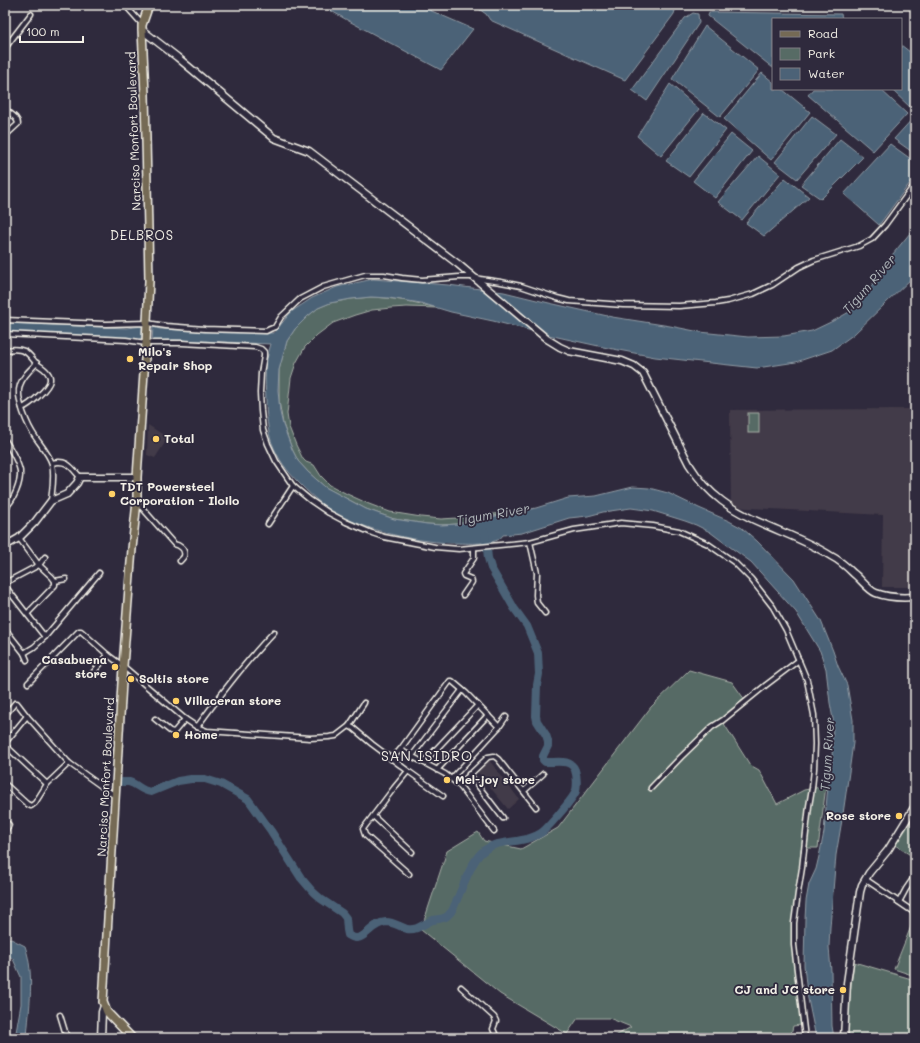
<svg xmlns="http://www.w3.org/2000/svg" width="920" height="1043" viewBox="0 0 920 1043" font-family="Mali,sans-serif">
<rect width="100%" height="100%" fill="#2f2a3d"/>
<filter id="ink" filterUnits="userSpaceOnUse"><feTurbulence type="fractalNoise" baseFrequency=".025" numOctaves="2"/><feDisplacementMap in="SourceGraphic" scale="8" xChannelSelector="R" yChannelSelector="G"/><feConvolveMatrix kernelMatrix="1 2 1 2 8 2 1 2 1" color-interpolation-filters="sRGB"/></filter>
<g filter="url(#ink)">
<!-- built -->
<g fill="#433b48">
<path d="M915,409V587H882L883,515L731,507L730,410Z"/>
<path d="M148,425L168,438L155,458L147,455Z"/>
<path d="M489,760L519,799L508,809L476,770Z"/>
</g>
<!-- green -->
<g fill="#576b65" stroke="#a6aea6">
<path d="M371,297C394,298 415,302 437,308L407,307L391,308L372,310L355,315L333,323L317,335L305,347L296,363L291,378L287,414L289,427L296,445L303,459L306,462L314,465L321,476L330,485L347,494L369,504L390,512L421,517L441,519L457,518L512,512L457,524L442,525L427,524L394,519L366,509L325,487L308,472L298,461L292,449L283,424L279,401V370L287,341L295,329L308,316L318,308L330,303L351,299Z"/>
<rect x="748" y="413" width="11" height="20"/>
<path d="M689,670L732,682L745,700L721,719L750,765L759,770L777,804L804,790L826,786L818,848H801L800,867L796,892L792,922L793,944L801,1025L793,1026L790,1038H612L631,1027L609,1018H578L567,1034L500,994L421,930L447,851L478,832L484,841L521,849L558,828L651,707Z"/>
<path d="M913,819L915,820V858L895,845Z"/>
<path d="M914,919L915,920V976L894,969Z"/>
<path d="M854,962L915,980V1038H863L847,1035L851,984Z"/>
</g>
<!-- water -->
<g fill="#4c6277" stroke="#8f9ba4">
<path d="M321,5H338L348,9L362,5H418L473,29L441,70L347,20Z"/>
<path d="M477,5H672L676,7L674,14L625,80L490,20L486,14L476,7Z"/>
<path d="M709,12L841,14L842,19H773V68L708,16Z"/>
<path d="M693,13L698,14L699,23L647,101L632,90L685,18Z"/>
<path d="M705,26L759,70L720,117L672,79Z"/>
<path d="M901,45L915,56V106L912,109L891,89H901Z"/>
<path d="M762,73L773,82V89H782L810,112L771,160L724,119Z"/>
<path d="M670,84L699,109L661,156L637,136Z"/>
<path d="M813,89H880L907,114L873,151L808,95Z"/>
<path d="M704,113L726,130L689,177L666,161Z"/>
<path d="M812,116L836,134L797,179L775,162Z"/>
<path d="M915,116V154L894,139Z"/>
<path d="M731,134L752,151L715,198L693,181Z"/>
<path d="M840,139L863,157L821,199L801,185Z"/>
<path d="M890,144L915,162V176L879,225L844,194Z"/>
<path d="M758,156L780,174L742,220L718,202Z"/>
<path d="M785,178L809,197L764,236L746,223Z"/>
<path d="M915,227V275L854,334L832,350L796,362L757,368L655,357L603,347L544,334L493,321L451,312L421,303L389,298L371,297L351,299L330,303L318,308L308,316L295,329L287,341L279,370L278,390L280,412L283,425L292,449L298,461L308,472L325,487L366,509L394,519L427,524L442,525L457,524L536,508L568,498L596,496L633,487L649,488L668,493L699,508L729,521L742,528L757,541L794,579L821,621L833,651L838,666L847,685L853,720V743L850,765L843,814L836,855L830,927L829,947L831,971L832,1026L834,1038H816L807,994L804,965L805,919L806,901L809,884L816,869L820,852L824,832L827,796L832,761L833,719L830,703L826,669L820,651L796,612L751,562L726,544L710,532L696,525L685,521L653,511L631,508L603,512L588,516L569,518L522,533L503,535C502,536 501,538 499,539C492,545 461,543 451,543C410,541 361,530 326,507C316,500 308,492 299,483C287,471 278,459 272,443C268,434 266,412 266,401C265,379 264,365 271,344L174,340L152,341L153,327L160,329L181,330L274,333L291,312L312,298L337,287L373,279L448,285L504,292L549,303L612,317L670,326L700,332L748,337L784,336L812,331L835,320L858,307L888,260Z"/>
<path d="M5,323L127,328L142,326L141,341L135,340L129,338L5,332Z"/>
<path d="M5,936L25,946C35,975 29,1008 27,1038H15L21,1004V977L13,959L5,953Z"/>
</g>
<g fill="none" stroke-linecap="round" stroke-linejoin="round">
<!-- river -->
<path stroke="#4c6277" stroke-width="8" d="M123,782C125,782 127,782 129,782C137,784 141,791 151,792L178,781L191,779H205L221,784L248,799L271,831L301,878L313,892L321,899L342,913L346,918L347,930L348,935C364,946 369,923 386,922C394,922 400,927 407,929C418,931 424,923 433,920C437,919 442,919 446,917C448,916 450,913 452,911C459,897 470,863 481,853C496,839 512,844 530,838C533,837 538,835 541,833C547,829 573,799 576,791C577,785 577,776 575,770C570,758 555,763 545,762L543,760V756L548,746V741L546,735L537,721L536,716L537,685L539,674L538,653L527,626L514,608L491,568L488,558L485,532"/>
<!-- street casing -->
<g stroke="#f4f1e8" stroke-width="7">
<g id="street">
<path d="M125,5L142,24"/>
<path d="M5,48L31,14"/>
<path d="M5,109C10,114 18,117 18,124L5,136"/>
<path d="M5,320L106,324L147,323L166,326L205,329L266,331L270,329L275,327L281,317L300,299L323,287L365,275H384L402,278L422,280L459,277H473L480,279L501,282L521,286L557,298L569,301L623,305L679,306L716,303L728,301L753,294L772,285L799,267L814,260L859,246L872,239L885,225L915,184"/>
<path d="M5,334L126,340L146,343H182L255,347L261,349L264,352V356L261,373L260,393L261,411L263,430L268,444L276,461L293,486L310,500L329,513L346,522L372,533L384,537L435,547L459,549L530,542L574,530L621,523L653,526L679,531L708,544L734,562L751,579L773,607L786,630L807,680L814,715L815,744L814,769L812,788L809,806L802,868L798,893L794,923V945L805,1038"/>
<path d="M5,350C11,349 18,348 24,351C30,354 32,359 37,364C42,367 51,373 50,380C49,388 30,405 22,408"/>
<path d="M37,363C30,370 23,376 20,385C15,398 28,427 36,438C41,445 50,456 52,464C55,476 52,490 51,501"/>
<path d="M5,440C10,448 18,461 20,471C21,483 14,500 5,508"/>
<path d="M52,463C67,459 71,467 80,477"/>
<path d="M137,502L174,544C179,545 186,549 184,556C184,557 181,560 180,561"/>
<path d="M268,524L293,486"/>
<path d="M19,538L39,565L52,577L55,581V585L27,614"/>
<path d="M530,542L537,573L536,595L537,603L545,613"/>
<path d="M55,581L66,579"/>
<path d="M5,583L39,565L45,557"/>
<path d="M5,586L45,637"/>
<path d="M463,595L472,582L471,579L464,576L463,574L474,558V548"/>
<path d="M5,629L24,653L27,660"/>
<path d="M24,653L34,647L45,637L99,573"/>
<path d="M91,675L108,655"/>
<path d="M28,683L79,631H81L108,655L123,666L185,719L197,727L207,731L310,738L329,737L336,736L349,726L353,728L372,744L408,771L394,788L363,829L365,835L409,874"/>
<path d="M5,715L15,703H17L27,716L69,763L115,796"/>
<path d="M155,719L170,731L173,732L175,731L185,719"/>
<path d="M349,726L364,703"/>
<path d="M197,727C221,694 246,661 274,632"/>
<path d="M5,743L27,716"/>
<path d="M5,745L47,784"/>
<path d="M400,750L445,774L459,785L494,831"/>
<path d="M412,756L462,690"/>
<path d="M391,759L400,750L450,681H452L466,693L499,727"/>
<path d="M424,762L478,705"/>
<path d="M437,770L488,715"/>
<path d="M408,771L443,796"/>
<path d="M469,774L503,818"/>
<path d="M452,778L499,727L506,717"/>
<path d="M5,784L27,804L31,806L35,803L47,784L69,763"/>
<path d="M459,785L485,760L488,757L494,756L498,759L536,807"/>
<path d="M651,788L681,757L712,727L723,720L766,685L799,660"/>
<path d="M524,791L543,774"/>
<path d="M373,816L412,852"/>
<path d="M5,821L9,825L5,832"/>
<path d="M865,879L915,913"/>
<path d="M899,902L906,889L915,876"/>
<path d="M461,987L494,1017L496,1021L493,1029L497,1038"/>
<path d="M60,1015L67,1038"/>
</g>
</g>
<!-- secondary casing -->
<g stroke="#f4f1e8" stroke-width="9">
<g id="secondary">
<path d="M142,30L177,57L274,138L309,151L458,264L547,339L560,347L569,351L622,361L634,366L643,373L689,464C697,477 710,492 722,501C754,525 797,534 831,556C839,560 847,567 853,573C860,578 868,590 876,593C889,598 901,598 915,597"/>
<path d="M5,546L19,538L35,522L51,501L67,494L77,483L80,477H137"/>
<path d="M101,1038L102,1012L104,1006"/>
<path d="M844,1038L847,983L860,892L862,885L869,873L888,850L915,806"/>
</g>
</g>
<!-- primary casing -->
<g stroke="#f4f1e8" stroke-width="10">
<path id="primary" d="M132,1038L107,1012L103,1002L123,666L132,549L137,501V477L146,343L149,281L148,229L145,94L142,30V25L149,5"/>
</g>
<!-- street -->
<use href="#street" stroke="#2f2a3d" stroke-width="4"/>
<!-- secondary -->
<use href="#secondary" stroke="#2f2a3d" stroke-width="6"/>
<!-- primary -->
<use href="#primary" stroke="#756a55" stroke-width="7"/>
</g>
</g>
<!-- markers -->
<g fill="#ffd166" stroke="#2f2a3d" stroke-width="1.5">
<circle cx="130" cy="359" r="4"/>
<circle cx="156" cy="439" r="4"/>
<circle cx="112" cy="494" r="4"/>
<circle cx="115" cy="667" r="4"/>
<circle cx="131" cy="679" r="4"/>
<circle cx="176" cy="701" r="4"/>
<circle cx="176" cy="735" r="4"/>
<circle cx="447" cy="780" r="4"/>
<circle cx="899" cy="816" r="4"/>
<circle cx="843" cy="990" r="4"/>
</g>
<g text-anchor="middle" stroke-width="3.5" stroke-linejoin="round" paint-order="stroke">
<!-- street labels -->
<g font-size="12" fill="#f4f1e8" stroke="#2f2a3d">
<text transform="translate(134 131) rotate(-92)" y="4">Narciso Monfort Boulevard</text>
<text transform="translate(106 777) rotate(-87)" y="4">Narciso Monfort Boulevard</text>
</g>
<!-- poi labels -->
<g font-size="12" font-weight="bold" fill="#f4f1e8" stroke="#2f2a3d" text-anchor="start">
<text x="138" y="356">Milo's<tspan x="138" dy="14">Repair Shop</tspan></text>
<text x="164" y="443">Total</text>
<text x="120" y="491">TDT Powersteel<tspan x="120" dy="14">Corporation - Iloilo</tspan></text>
<text x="107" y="664" text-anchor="end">Casabuena<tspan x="107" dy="14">store</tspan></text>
<text x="139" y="683">Soltis store</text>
<text x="184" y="705">Villaceran store</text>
<text x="184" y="739">Home</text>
<text x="455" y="784">Mel-joy store</text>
<text x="891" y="820" text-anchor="end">Rose store</text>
<text x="835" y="994" text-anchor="end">CJ and JC store</text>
</g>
<!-- neighbourhood labels -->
<g font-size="13" letter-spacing="1" fill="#f4f1e8" stroke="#2f2a3d">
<text x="142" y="240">DELBROS</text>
</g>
<!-- water labels -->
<g font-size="13" font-style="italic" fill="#b1b8bb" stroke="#2f2a3d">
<text transform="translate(869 284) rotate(-49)" y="5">Tigum River</text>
<text transform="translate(493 514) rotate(-10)" y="5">Tigum River</text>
<text transform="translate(827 754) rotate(-86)" y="5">Tigum River</text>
</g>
<!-- quarter labels -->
<g font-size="14" letter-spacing="1" fill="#f4f1e8" stroke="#2f2a3d">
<text x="427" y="761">SAN ISIDRO</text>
</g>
</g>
<!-- margin -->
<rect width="920" height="1043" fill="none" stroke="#2f2a3d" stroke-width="20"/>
<rect x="10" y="10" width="900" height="1023" fill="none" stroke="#f4f1e8" stroke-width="1.5" filter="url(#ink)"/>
<!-- legend -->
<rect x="772" y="18" width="130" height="72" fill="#2f2a3d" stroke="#7e7a81"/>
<rect x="780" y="31" width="20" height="6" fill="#756a55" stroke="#7e7a81"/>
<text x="808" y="38" font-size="12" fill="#f4f1e8">Road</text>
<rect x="780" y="48" width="20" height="12" fill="#576b65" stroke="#7e7a81"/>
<text x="808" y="58" font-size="12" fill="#f4f1e8">Park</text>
<rect x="780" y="68" width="20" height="12" fill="#4c6277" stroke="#7e7a81"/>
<text x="808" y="78" font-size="12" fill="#f4f1e8">Water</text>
<!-- scale -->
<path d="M20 36v6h63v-6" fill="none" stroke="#f4f1e8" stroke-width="2"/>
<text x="26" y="36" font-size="12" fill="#f4f1e8" stroke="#2f2a3d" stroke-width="3" paint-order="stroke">100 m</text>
</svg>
